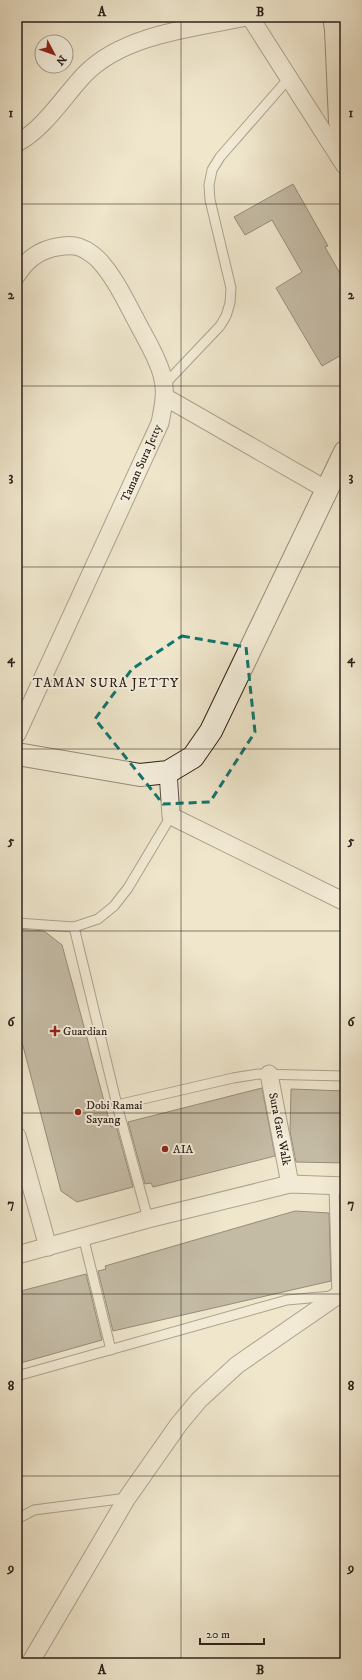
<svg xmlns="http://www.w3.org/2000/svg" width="362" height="1680" viewBox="0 0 362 1680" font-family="'IM FELL DW Pica',serif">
<rect width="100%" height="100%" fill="#efe6cc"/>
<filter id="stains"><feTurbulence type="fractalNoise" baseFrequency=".005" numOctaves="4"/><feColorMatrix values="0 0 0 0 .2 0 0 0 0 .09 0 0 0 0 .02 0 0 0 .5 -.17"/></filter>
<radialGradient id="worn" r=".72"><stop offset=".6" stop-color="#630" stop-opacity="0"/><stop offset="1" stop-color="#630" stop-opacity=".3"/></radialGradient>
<!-- building -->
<g fill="#918776" stroke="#2b2119">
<path d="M293,184L328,246L325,247L345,282V353L322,366L276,288L302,272L272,220L245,235L234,217Z"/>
<path d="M17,929L44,931L62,945L111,1127L116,1125L133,1187L77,1202L61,1191L17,1023Z"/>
<path d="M262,1088L275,1156L153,1187L151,1183L145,1184L128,1122Z"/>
<path d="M291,1089L345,1091V1163L296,1162L290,1131Z"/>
<path d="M295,1211L329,1213L331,1281L113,1331L98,1271L106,1269L105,1266Z"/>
<path d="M341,1214H345V1278H343Z"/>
<path d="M86,1274L102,1340L17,1364V1292Z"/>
</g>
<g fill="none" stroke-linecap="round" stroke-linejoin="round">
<!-- lane casing -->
<g stroke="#5c5246" stroke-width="11">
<g id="lane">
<path d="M164,385L220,326L226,316L230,303L231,288L210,200L209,185L212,170L220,157L289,78"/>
<path d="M17,923L74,927L98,919L114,906L128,888L171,816"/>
<path d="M74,927L117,1105L148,1219"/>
<path d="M117,1105L233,1078L258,1074L345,1076"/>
<path d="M334,1186L337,1296"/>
<path d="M83,1236L111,1350"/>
<path d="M17,1376L287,1300L332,1296"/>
<path d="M17,1519L34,1510L127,1498"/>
</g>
</g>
<!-- street casing -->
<g stroke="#5c5246" stroke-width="19">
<g id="street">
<path d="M250,17L345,166"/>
<path d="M17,143C44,129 64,96 85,74C124,34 194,28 247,17"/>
<path d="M17,275C25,262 37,252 52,248C61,246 70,244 79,247C88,250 98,258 103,265C117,281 126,302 136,320C145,338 157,356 162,375C167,392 163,407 160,423L17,734"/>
<path d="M165,397L327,490"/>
<path d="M168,772L171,816L345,902"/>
<path d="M269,1074L290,1184"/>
<path d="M17,1136L48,1247"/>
<path d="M17,1255L148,1219L290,1184L345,1186"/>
<path d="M30,1663L127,1498L179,1424L199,1400L237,1365L337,1296"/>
</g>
</g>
<!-- secondary casing -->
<g stroke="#2b2119" stroke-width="24">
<path id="secondary" d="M17,754L140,775L168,772L193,757L211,731L345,452"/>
</g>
<!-- primary casing -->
<g stroke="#2b2119" stroke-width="24">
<path id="primary" d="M337,17L336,29L340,122L345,146"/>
</g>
<!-- highway casing -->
<g stroke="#2b2119" stroke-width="24">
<path id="highway" d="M334,17L336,29"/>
</g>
<!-- lane -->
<use href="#lane" stroke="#f5efde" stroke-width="9"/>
<!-- street -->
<use href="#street" stroke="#f5efde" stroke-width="17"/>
<!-- secondary -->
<use href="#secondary" stroke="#f5efde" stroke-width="22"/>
<!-- primary -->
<use href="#primary" stroke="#efe6cc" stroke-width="22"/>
<!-- highway -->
<use href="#highway" stroke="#efe6cc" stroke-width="22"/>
</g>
<!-- marked area -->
<path d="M0 0H362V1680H0ZM182,636L246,647L255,732L210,802L163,804L95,719L132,669Z" fill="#efe6cc" fill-opacity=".55" fill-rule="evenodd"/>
<path fill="none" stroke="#0f766e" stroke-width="3" stroke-dasharray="8 5" stroke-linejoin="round" d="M182,636L246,647L255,732L210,802L163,804L95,719L132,669Z"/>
<!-- grid -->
<path fill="none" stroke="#2b2119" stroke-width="1" stroke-opacity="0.55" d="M181,17V1663M17,204H345M17,386H345M17,567H345M17,749H345M17,931H345M17,1113H345M17,1294H345M17,1476H345"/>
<!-- markers -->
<g fill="#8f2418" stroke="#f5efde" stroke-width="1.5">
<path d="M53 1025h4v4h4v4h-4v4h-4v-4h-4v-4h4z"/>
<circle cx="78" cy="1112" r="4"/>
<circle cx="165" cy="1149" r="4"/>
</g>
<g text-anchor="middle" stroke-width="4" stroke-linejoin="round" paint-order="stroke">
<!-- street labels -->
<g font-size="12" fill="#2b2119" stroke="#f5efde">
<text transform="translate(141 463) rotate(-66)" y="4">Taman Sura Jetty</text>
<text transform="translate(280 1129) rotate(79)" y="4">Sura Gate Walk</text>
</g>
<!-- poi labels -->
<g font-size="12" fill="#2b2119" stroke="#f5efde" text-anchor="start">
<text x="63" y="1035">Guardian</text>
<text x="86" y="1109">Dobi Ramai<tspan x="86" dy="14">Sayang</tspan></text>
<text x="173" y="1153">AIA</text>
</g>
<!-- neighbourhood labels -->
<g font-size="13" letter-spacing="1" fill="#2b2119" stroke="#f5efde">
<text x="106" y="687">TAMAN SURA JETTY</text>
</g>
</g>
<!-- margin -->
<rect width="362" height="1680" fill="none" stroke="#efe6cc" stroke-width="44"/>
<!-- north arrow -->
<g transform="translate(54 54) rotate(131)"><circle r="19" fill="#f5efde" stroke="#a49d8f"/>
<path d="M0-3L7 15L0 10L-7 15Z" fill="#8f2418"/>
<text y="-6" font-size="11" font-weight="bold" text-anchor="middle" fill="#2b2119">N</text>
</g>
<!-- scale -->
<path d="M200 1638v6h64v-6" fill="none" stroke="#2b2119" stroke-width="2"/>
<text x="206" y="1638" font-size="12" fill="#2b2119" stroke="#f5efde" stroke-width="3" paint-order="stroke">20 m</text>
<rect x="22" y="22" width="318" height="1636" fill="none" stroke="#2b2119" stroke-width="1.5"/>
<g font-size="13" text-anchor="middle" font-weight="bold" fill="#2b2119">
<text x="102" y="16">A</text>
<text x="260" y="16">B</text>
<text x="11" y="117">1</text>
<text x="351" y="117">1</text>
<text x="11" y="299">2</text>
<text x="351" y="299">2</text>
<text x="11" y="481">3</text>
<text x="351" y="481">3</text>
<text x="11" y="663">4</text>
<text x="351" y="663">4</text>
<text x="11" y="845">5</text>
<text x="351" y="845">5</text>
<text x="11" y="1026">6</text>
<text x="351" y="1026">6</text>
<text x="11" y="1208">7</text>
<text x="351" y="1208">7</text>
<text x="11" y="1390">8</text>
<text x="351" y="1390">8</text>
<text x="11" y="1572">9</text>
<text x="351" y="1572">9</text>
<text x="102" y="1674">A</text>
<text x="260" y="1674">B</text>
</g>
<rect width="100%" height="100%" filter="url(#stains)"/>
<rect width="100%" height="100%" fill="url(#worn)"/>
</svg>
